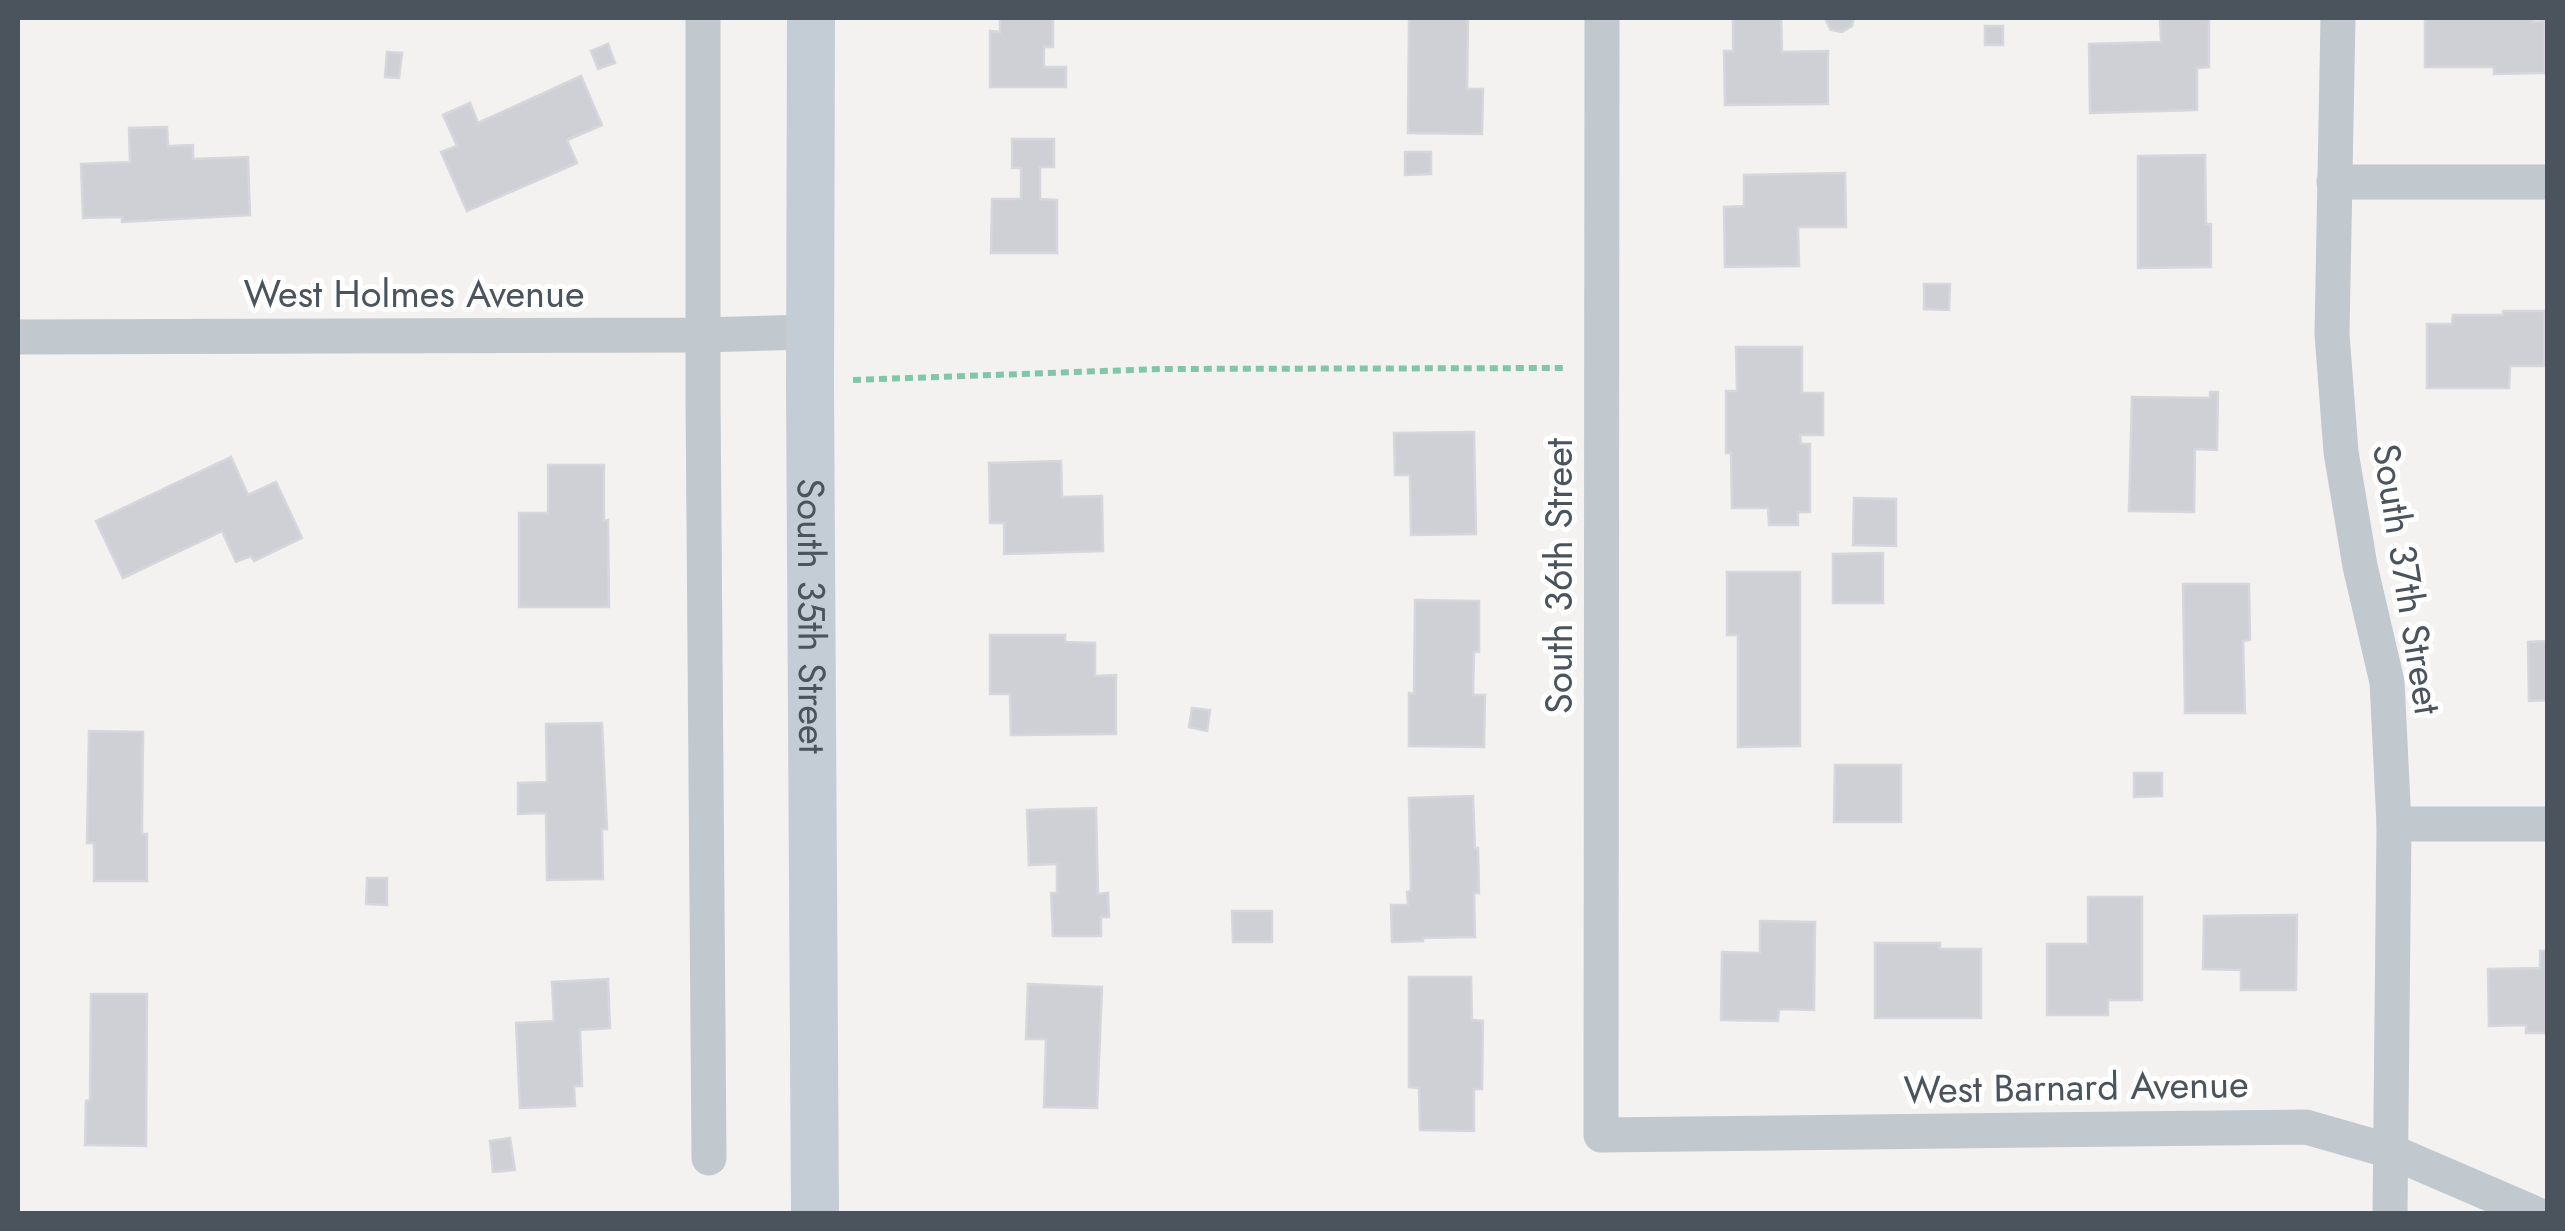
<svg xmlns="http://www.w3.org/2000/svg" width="2565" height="1231" viewBox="0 0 2565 1231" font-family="Jost,sans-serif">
<rect width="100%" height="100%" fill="#f3f2f1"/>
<!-- building -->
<g fill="#cfd0d5" stroke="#d6d7dc" stroke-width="2.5">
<path d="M1000,18H1053V47H1044V67H1066V87H990V31L1000,32Z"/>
<path d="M1409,18H1468L1467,89H1483L1482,134L1408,133Z"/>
<path d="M1733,18H1781L1782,52L1828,51V104L1725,105L1724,51H1733Z"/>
<path d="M1827,18H1854L1852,26L1842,32L1831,30L1826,21Z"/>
<path d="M2160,18H2209V67L2197,68V110L2090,113L2089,44L2161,42Z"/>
<path d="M2425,18H2533V22L2545,21V73L2494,74V67H2425Z"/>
<rect x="1985" y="26" width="18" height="19"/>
<path d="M608,44L615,63L598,69L591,51Z"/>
<path d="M387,52L402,53L399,78L385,77Z"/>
<path d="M581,76L602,125L567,140L577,163L467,211L441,152L457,146L443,115L470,103L478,123Z"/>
<path d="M167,127L168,146L193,145V159L248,157L250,215L122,222V217L83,218L81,164L130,162L129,128Z"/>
<path d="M1012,139H1054V167H1040V199L1057,200V253H991L992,199H1021V168H1012Z"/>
<path d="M1405,152H1431V174L1405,175Z"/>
<path d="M2205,155L2206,224H2211V267L2138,268V156Z"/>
<path d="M1845,173L1846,227H1798L1799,266L1725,267L1724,207L1744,206V175Z"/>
<path d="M1924,284H1950L1949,310L1924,309Z"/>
<path d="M2503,311H2544V366H2510L2509,388H2427V324H2452L2453,315H2503Z"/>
<path d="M1736,347H1802V393H1823V435H1800L1801,444H1810V512H1798V525H1769L1768,508H1732L1731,453H1726V391H1737Z"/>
<path d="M2210,392H2218L2217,450L2195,449L2194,512L2129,511L2132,397L2210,398Z"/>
<path d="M1474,432L1476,534L1411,535L1410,475H1395L1394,433Z"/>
<path d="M231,457L248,495L276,482L302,538L254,561L251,556L236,562L222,531L123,578L96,521Z"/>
<path d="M1061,461L1062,497L1102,496L1103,551L1004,554V523H990L989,463Z"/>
<path d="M548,465H604V521L608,520L609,607H519V513H548Z"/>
<path d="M1854,498L1896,499V546L1853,545Z"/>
<path d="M1883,553V603H1833V554Z"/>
<path d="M1727,572H1800V746L1738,747V635H1727Z"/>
<path d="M2183,584H2249L2250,640L2243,641L2245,713H2185Z"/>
<path d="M1415,600L1479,601V652H1474L1473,695H1485L1484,747L1409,746V693L1414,694Z"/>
<path d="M990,635H1065V642L1095,643V676L1116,675V734L1011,735L1010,694H990Z"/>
<path d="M2548,641V700L2529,701L2528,642Z"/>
<path d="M1192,708L1210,710L1207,731L1189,727Z"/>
<path d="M602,723L607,829H602L603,879L547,880L546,813L518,814V783L547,782L546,724Z"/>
<path d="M89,731L143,732L142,834H147V881H94V843H87Z"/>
<path d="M1835,765H1901V822H1834Z"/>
<path d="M2134,773H2162V796L2134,797Z"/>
<path d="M1473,796L1475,849L1478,848L1479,893H1474L1475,937L1423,938V941L1392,942L1391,905H1408L1407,892L1411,891L1409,798Z"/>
<path d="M1096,808L1098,894L1108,893L1109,917H1101V936H1053L1051,893H1057V864L1029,865L1027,810Z"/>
<path d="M367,878H387V905L366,904Z"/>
<path d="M2088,897H2142V1000H2108V1015H2047V944H2088Z"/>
<path d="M1232,911H1272V942H1233Z"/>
<path d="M2297,915L2296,990H2241V970L2203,969L2204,916Z"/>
<path d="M1760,921L1815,922L1814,1010L1779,1009L1778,1021L1721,1020L1722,952L1760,953Z"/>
<path d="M1875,943H1940V949H1981V1018H1875Z"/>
<path d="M2540,951H2548V1033H2526V1025L2489,1026L2488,969L2540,968Z"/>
<path d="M1409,977H1471L1472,1020L1483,1021L1482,1089H1474V1131L1420,1130L1419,1088L1409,1087Z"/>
<path d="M608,979L610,1028L580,1030L582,1086H574L575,1106L520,1108L516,1023L554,1021L552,982Z"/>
<path d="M1028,984L1102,987L1097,1108L1044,1107L1046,1039H1026Z"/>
<path d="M91,994H147L146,1146L85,1145L86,1101L90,1100Z"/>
<path d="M510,1138L515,1170L493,1172L490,1141Z"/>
</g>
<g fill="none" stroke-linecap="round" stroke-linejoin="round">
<!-- path -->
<path stroke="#80c6a7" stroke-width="6" stroke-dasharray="8 5" stroke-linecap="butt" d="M853,380L1160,369L1566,368"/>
<!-- street -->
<g stroke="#c1c8ce" stroke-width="35">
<path d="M703,18V396L709,1158"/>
<path d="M1602,18L1601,1135L2306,1127L2390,1151L2536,1214"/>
<path d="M2338,18L2332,334L2341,452L2360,566L2387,682L2394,824L2390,1214"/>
<path d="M2334,182H2548"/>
<path d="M18,337L703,335L810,332"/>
<path d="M2394,824H2548"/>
</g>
<!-- secondary -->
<path stroke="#c4ccd6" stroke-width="48" id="s1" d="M811,18L810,387L815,1214"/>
</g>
<g text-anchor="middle" stroke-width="10" stroke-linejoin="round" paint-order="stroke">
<!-- street labels -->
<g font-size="38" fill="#4b545d" stroke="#fff">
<text x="414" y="307">West Holmes Avenue</text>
<text transform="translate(1559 576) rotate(-90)" y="13">South 36th Street</text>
<text transform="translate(2407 579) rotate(81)" y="13">South 37th Street</text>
<text dy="13" stroke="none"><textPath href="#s1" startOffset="598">South 35th Street</textPath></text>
<text transform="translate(2076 1087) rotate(-1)" y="13">West Barnard Avenue</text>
</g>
</g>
<!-- border -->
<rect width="2565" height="1231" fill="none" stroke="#4b545d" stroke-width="40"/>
</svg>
